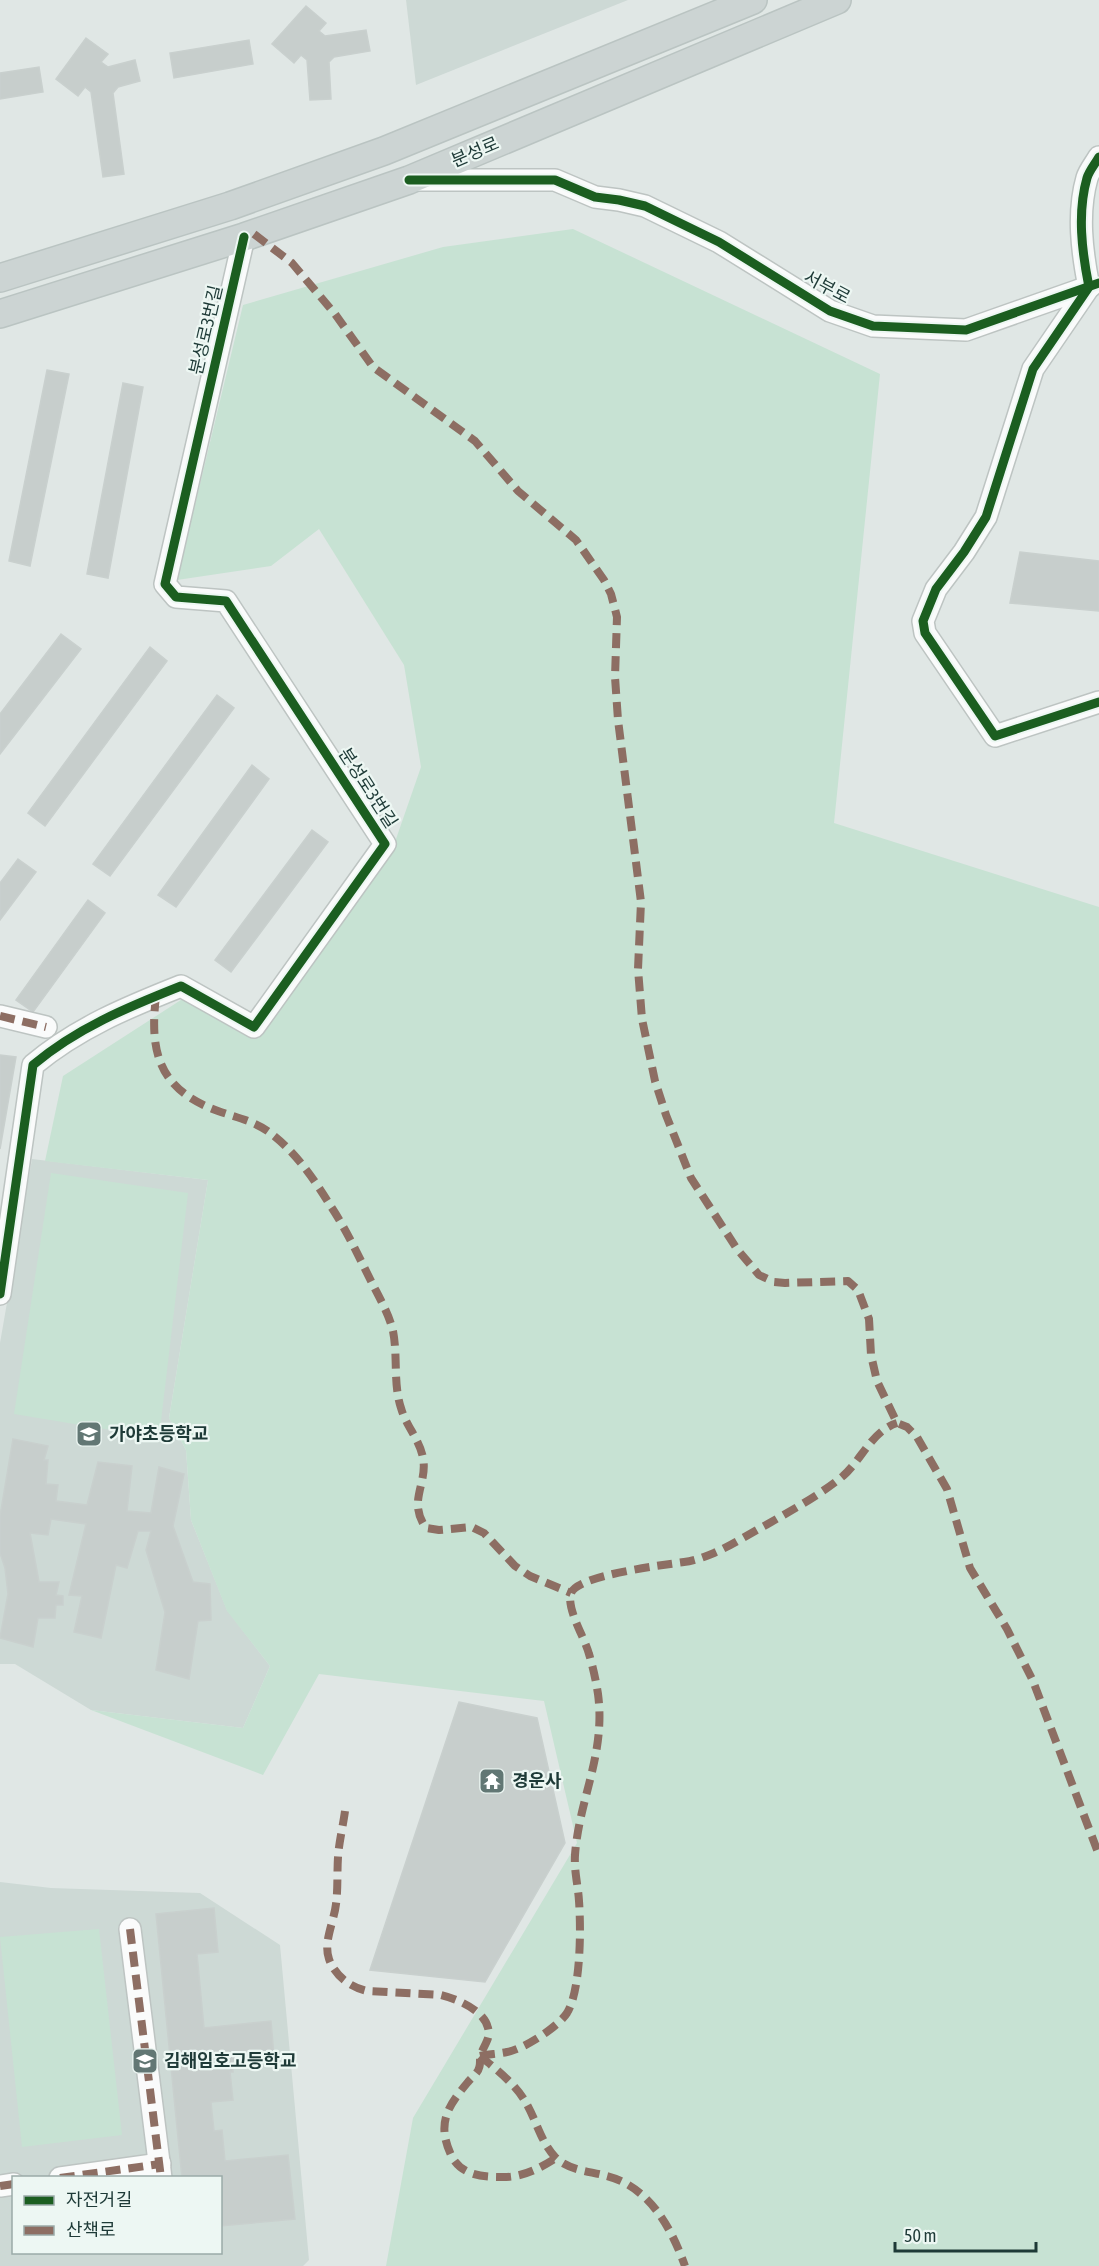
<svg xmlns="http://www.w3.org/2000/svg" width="1099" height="2266" viewBox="0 0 1099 2266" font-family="'Asap Condensed','Noto Sans KR',sans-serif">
<rect width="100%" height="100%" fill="#e0e7e5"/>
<!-- built -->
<g fill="#cdd9d5" fill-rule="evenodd">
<path d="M406,0H628L416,85Z"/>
<path d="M32,1159L208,1180L169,1418L186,1450L191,1520L227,1610L270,1666L243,1728L91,1710L15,1664H0V1343Z"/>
<path d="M0,1882L51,1888L200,1893L280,1945L309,2260L303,2266H0ZM14,2178H220V2252H14Z"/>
</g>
<!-- green -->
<g fill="#c7e2d3">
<path d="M573,229L880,374L834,823L1099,907V2266H386L413,2118L577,1843L544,1701L319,1674L263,1775L91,1710L243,1728L270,1666L227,1611L191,1520L186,1450L169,1418L208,1180L45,1161L63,1076L184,998L258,1038L396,839L421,767L404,665L319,529L271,566L177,580L243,305L443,247Z"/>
<path d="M51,1173L188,1193L159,1438L14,1414Z"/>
<path d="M99,1929L122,2135L22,2147L0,1937Z"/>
</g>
<!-- building -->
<g fill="#c7cecc" stroke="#c9d0ce" stroke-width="1.5">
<path d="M306,6L326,23L319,31L325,36L366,30L370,51L334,57L329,62L331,99L310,100L307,60L301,55L294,63L272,44Z"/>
<path d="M86,38L108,54L101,62L108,67L135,60L140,81L118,87L113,93L124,174L103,177L91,92L85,87L78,96L56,79Z"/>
<path d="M249,40L253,64L174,78L170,53Z"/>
<path d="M39,67L43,92L0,99V73Z"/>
<path d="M47,370L69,374L30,566L9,561Z"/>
<path d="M123,383L143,387L108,578L87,574Z"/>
<path d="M1020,552L1099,561V611L1010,603Z"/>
<path d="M61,634L81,649L0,754V714Z"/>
<path d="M150,647L167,661L45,826L28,813Z"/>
<path d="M217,695L234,708L110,876L93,864Z"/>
<path d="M252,765L269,779L176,907L158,895Z"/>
<path d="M312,830L328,842L231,972L215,960Z"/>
<path d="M18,859L36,872L0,920V883Z"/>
<path d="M88,900L105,913L33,1012L16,1000Z"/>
<path d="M0,1055L16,1057L0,1149Z"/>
<path d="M13,1439L48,1446L44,1460H48L46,1484L58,1485L56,1501L87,1505L98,1462L132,1466L127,1511L151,1513L159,1467L184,1474L173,1526L193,1582L210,1584L211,1620L198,1621L189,1679L156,1670L165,1612L146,1550L151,1531H138L127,1568L116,1565L101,1638L74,1632L82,1596L69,1595L86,1524L51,1519L48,1535L30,1533L39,1582H59L56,1595L63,1596V1605H56L55,1618H38L33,1647L0,1638L8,1594L5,1568L0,1553V1516Z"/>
<path d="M459,1702L537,1718L565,1843L485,1982L370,1970Z"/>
<path d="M214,1908L218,1952L197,1954L204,2028L271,2021L274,2057L232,2061L233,2072H230L233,2100L211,2102L214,2131L222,2130L225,2161L288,2155L295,2219L220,2226V2178H182L156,1914Z"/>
</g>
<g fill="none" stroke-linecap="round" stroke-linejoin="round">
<!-- minor casing -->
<g stroke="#bdc4c2" stroke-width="24">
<g id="minor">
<path d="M1099,157C1095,164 1089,171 1087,178C1077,213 1082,252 1089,287L1033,369L986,517L964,552L936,589L923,621L925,633L995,736L1099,702"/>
<path d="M415,180H555L595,197L619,200L645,206L719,242L830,311L873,326L966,330L1091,286"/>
<path d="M0,1016L46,1027"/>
<path d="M0,1294L33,1065C77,1028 128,1007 181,986L254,1027L385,844L226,601L176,597L165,584L244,237"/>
<path d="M130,1929L161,2178"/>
<path d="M60,2178L160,2164"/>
<path d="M0,2186L14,2184"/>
</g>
</g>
<!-- major casing -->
<g stroke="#bac4c2" stroke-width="30">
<g id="major">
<path d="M0,278L230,206L384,151L753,0"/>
<path d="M0,314L244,237L409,180L837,0"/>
</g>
</g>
<!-- minor -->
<use href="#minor" stroke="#fafbfb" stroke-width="21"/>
<!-- major -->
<use href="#major" stroke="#ccd4d3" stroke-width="27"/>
<!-- quiet -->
<g stroke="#8d6e63" stroke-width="8" stroke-dasharray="15 8" stroke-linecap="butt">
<path d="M254,234L292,263L335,314L373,367L475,441L518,491L576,540L604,580L611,594L617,617L615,677L618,720L641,902L638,969L642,1019L655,1081L666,1115L691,1178L737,1249L759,1275L774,1282L785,1283L848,1281L858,1290L869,1319L871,1355L877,1381L897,1423L907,1427L917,1437L947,1489L970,1568L1007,1629L1033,1681L1099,1855"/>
<path d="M156,996C149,1054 160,1090 218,1111C235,1117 254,1121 269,1132C294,1150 314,1179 330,1205C346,1229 358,1255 371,1281C379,1297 389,1314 393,1331C398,1357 393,1384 401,1408C406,1426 420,1440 423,1458C428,1484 407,1501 426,1528L439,1530L472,1527L484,1533L515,1566L530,1576L571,1593"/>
<path d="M0,1016L46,1027"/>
<path d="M345,1811C343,1826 339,1842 338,1857C337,1873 338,1889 336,1904C334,1922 323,1942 329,1959C335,1976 350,1987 367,1991L441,1995C457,1999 484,2010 488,2028C491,2038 484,2045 481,2054C479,2058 481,2064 479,2068C478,2073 471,2078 468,2082C447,2107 436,2124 452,2157C462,2175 482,2177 500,2177C521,2178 539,2169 556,2158"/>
<path d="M130,1929L161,2178"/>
<path d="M480,2056C489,2054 498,2054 507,2052C524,2049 558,2027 567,2013C581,1990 581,1928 579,1901C578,1885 574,1871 575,1855C579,1799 606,1754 598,1694C596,1681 593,1667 589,1654C585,1638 566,1609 571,1593C578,1575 664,1565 684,1562C694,1561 704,1557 714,1553C732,1545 749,1534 766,1525C792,1510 820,1495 843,1476C862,1459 872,1431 897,1423"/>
<path d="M480,2056C496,2069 515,2084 525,2101C536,2119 541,2143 556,2158C570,2171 590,2171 607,2176C649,2187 671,2227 685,2266"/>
<path d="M60,2178L160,2164"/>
<path d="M0,2186L14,2184"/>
</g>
<!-- cycleway casing -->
<g stroke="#edf7f3" stroke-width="13">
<g id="cycleway">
<path d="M1099,157C1095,164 1089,171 1087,178C1077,213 1082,252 1089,287L1033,369L986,517L964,552L936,589L923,621L925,633L995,736L1099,702"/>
<path d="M409,180H555L595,197L619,200L645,206L719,242L830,311L873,326L966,330L1099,283"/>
<path d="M0,1294L33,1065C77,1028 128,1007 181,986L254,1027L385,844L226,601L176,597L165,584L244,237"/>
</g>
</g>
<!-- cycleway -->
<use href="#cycleway" stroke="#1b5e20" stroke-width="9"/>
</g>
<!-- icons -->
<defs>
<g id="school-square" transform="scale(1.35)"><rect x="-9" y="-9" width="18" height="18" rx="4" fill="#627774" stroke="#edf7f3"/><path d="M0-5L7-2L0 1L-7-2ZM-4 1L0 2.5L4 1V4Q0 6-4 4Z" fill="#fff"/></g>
<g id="temple-square" transform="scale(1.35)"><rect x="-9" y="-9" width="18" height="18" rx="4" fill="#627774" stroke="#edf7f3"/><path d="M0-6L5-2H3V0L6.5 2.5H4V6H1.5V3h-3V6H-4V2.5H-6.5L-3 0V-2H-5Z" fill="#fff"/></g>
</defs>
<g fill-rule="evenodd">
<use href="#school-square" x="89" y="1434"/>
<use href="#temple-square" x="492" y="1781"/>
<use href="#school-square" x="145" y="2061"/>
</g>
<g text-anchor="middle" stroke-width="4.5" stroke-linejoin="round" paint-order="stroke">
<!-- street labels -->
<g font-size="18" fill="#1e3a37" stroke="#edf7f3">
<text transform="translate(475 152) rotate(-23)" y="6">분성로</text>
<text transform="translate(827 287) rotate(28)" y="6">서부로</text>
<text transform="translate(206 330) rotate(-77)" y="6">분성로3번길</text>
<text transform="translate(368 788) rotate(57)" y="6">분성로3번길</text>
</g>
<!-- poi labels -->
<g font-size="18" font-weight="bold" fill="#1e3a37" stroke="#edf7f3" text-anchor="start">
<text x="109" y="1440">가야초등학교</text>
<text x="512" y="1787">경운사</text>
<text x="164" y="2067">김해임호고등학교</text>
</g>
</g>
<!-- legend -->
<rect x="12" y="2176" width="210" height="78" fill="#edf7f3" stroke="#9aaba8" stroke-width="1.5"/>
<rect x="24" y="2196" width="30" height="9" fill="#1b5e20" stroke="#9aaba8" stroke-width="1.5"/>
<text x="66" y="2206" font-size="18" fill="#1e3a37">자전거길</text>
<rect x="24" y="2226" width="30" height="9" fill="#8d6e63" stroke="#9aaba8" stroke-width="1.5"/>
<text x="66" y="2236" font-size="18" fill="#1e3a37">산책로</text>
<!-- scale -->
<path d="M895 2242v9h141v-9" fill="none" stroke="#1e3a37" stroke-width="3"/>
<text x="904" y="2242" font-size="18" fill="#1e3a37" stroke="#edf7f3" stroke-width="4.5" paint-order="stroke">50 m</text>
</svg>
